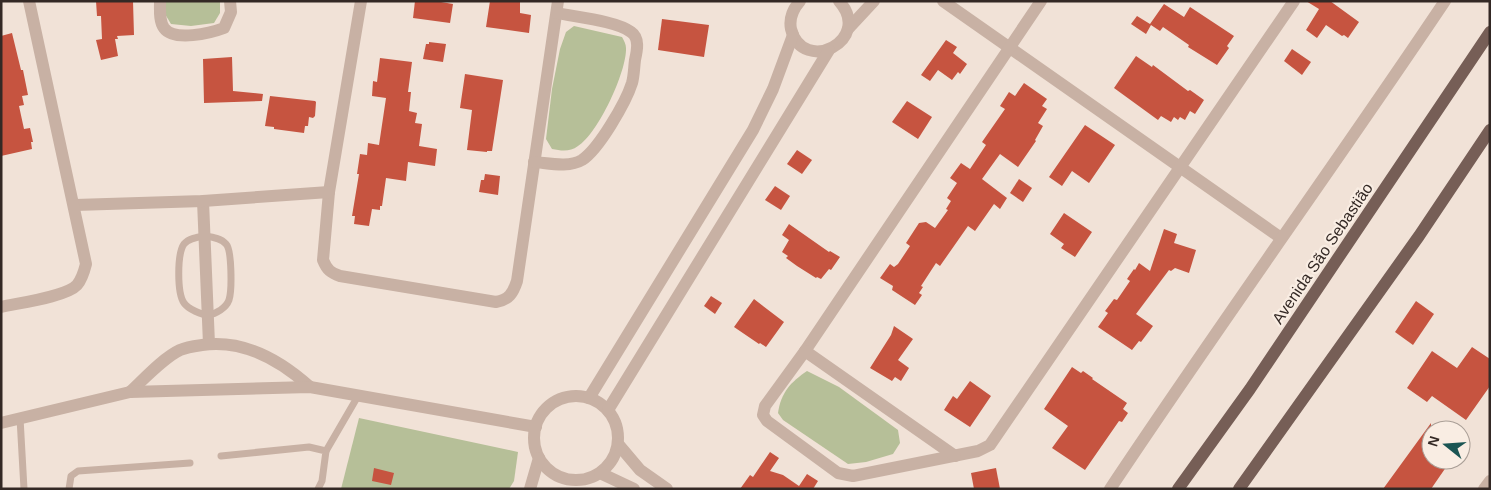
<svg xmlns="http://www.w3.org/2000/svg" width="1491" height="490" viewBox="0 0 1491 490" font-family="Helvetica,sans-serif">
<rect width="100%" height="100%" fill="#f1e2d7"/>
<!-- green -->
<g fill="#b6bf98">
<path d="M165,1H220V13L214,23L191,26L171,24L165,14Z"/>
<path d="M574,26L622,37C624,41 626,44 626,48C627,71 598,134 578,146C570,152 562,151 552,149L546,139L552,89L560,49L566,32Z"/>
<path d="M807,371L839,387L898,430L900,443L893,454L866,462L848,464L783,420L778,413C781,392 791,382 807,371Z"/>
<path d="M359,418L518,452L514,481L509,489H341Z"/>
</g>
<!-- building -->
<g fill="#c65440">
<path d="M96,1H133L134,35L117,36L118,39H115L118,56L101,60L96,40L102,39L101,16H97Z"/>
<path d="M415,1H435L453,4L450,23L413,18Z"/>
<path d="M490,1H520V13L531,15L529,33L486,27Z"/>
<path d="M1306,1H1330L1359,22L1348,38L1344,35L1342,36L1326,25L1317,38L1306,30L1319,9Z"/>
<path d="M1164,4L1184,17L1190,7L1234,36L1227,46L1229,48L1217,65L1188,47L1189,45L1163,27L1160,31L1151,25L1146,34L1131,24L1137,16L1150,24Z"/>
<path d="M662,19L709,25L704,57L658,50Z"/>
<path d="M12,33L21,70H23L28,95L22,96L24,105L19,106L24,129L30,128L33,142H31L32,149L1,156V36Z"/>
<path d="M946,40L957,47L953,53L967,64L960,74L958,72L952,80L938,70L930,81L921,75Z"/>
<path d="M429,42L446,44L443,62L423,59L426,44H429Z"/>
<path d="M1292,49L1311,62L1302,75L1284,61Z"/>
<path d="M1136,56L1152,67L1153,65L1188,91L1190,90L1204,100L1195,114L1190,111L1185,120L1180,117L1178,120L1174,117L1171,122L1161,116L1158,120L1114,88Z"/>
<path d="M232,57L233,91L263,94L262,101L204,103L203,59Z"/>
<path d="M380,58L412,62L408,92H411L409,111L417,113L415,123L422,124L419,146L437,149L435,166L408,162L406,181L386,178L382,206H380V210L372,209L369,226L354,224L355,216H352L359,174H357L360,154L367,155L368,143L379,145L386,98L372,96L373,81L377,82Z"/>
<path d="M465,74L503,80L492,151H487V152L467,150L472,110L460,108Z"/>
<path d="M1024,83L1047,99L1042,106L1047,109L1038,123L1043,126L1035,140L1036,141L1018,167L1000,154L982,179L1007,198L1000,209L994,204L975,231L968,226L940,266L936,263L921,286L923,287L919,293L922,295L915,305L892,290L893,286L880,278L890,264L894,267L898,264L910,246L906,243L919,223L926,222L935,228L948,210L946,209L951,201L947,198L957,183L950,178L961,163L970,169L986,145L982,142L1005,109L1000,106L1009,92L1015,96Z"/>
<path d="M270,96L315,101L316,102L315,116L313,118L309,117L308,126H305L304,133L274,129V127L265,126Z"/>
<path d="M907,101L932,117L918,139L892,122Z"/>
<path d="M1085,125L1115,145L1089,183L1072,171L1062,186L1049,177Z"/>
<path d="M797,150L812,160L802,174L787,164Z"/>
<path d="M485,174L500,176L498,195L479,192L481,180H484Z"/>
<path d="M1019,179L1032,188L1023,202L1010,193Z"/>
<path d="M775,186L790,196L781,210L765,200Z"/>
<path d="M1064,213L1092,232L1075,257L1061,248L1064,244L1050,234Z"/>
<path d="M789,224L829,252L830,251L840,257L831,270L829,269L821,279L817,277L816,278L797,266L786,258L788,256L782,252L789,240L782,235Z"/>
<path d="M1164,229L1177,234L1174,243L1196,250L1189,273L1175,268L1171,271L1169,270L1136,314L1153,326L1141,342L1139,341L1132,350L1098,327L1108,313L1105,311L1114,299L1117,300L1130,281L1127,279L1134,269L1135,270L1139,263L1150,271Z"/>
<path d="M711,296L722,303L715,314L704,306Z"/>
<path d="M754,299L784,322L766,347L760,343L759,344L734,327Z"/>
<path d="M1416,301L1434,314L1413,345L1395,332Z"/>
<path d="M894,326L913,339L898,360L909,368L901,381L895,377L892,381L870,368L891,335Z"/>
<path d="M1472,347L1490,359V386L1466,420L1432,396L1427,402L1407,388L1432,351L1457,368Z"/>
<path d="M1072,367L1081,373L1083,371L1093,378L1092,379L1127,403L1123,409L1128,413L1122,422L1119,421L1085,470L1052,448L1068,426L1044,409Z"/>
<path d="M970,381L991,396L970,427L944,410L953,396L957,399Z"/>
<path d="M1431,423V460H1451L1431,489H1383Z"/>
<path d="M770,452L779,458L770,471L783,475L799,486L807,474L818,481L813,489H740L750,475L753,477Z"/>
<path d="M374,468L394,473L391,485L372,481Z"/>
<path d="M996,468L1000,489H974L971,473Z"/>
</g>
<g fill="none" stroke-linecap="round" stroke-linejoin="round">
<!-- service -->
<g stroke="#c8b1a4" stroke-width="7">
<path d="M205,236C212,237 221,238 226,244C232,250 232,291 229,300C226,308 216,314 208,315C202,315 188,309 184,303C177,293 177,254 184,244C189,238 198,237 205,236Z"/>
<path d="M20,418L24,489"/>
<path d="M326,451L358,396"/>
<path d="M221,456L309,447L326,451L322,481L318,489"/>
<path d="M69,489L71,476L78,471L190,463"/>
</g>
<!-- minor -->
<g stroke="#c8b1a4" stroke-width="12">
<path d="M160,1C160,10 159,21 164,28C174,42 211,33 224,28L231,12L230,1"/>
<path d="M361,1L329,192L323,260C327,270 331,273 340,276L496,302C509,300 513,293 517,281L558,1"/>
<path d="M943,1L1281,238"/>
<path d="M1041,1L805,351L765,406L763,415L767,421L838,473L853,476L978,451L990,445L1294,1"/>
<path d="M534,162C548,163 569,168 582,160C599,149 626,102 632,83C634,76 634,68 635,60C637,51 640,38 631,32C617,21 575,17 557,13"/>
<path d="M203,201L209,344"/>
<path d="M75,205L203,201L329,192"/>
<path d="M1,307C18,303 66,297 77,285C82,279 84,272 86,264L29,1"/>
<path d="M805,351L955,456"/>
<path d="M130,392C144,379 163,358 180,350C187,347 195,346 202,345C243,339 280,360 310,387"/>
<path d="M1,423L130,392L310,387L536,427"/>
<path d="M1484,489L1490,481"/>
</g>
<!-- tertiary -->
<g stroke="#c8b1a4" stroke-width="12">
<path d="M800,1C793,9 789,19 791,29C803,76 874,40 839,1"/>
<path d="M848,29L874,1"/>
<circle cx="576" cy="438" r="42"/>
<path d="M589,398L753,130L773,89L793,35"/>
<path d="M608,410L829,50"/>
<path d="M618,444L640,470L667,489"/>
<path d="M600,473L634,489"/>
<path d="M530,489L539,458"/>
<path d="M1110,489C1219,325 1335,165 1445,1"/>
</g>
<!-- primary -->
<g stroke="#765e56" stroke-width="12">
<path d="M1178,489L1250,389L1490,32"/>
<path d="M1239,489L1419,236L1490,130"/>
</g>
</g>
<g text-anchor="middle" stroke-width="4.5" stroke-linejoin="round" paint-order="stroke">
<!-- street labels -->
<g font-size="16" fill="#342925" stroke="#f9ede3">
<text transform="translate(1322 253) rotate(-56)" y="6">Avenida São Sebastião</text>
</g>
</g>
<!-- border -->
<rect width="1491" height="490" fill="none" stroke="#342925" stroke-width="5"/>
<!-- north arrow -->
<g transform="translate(1446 445) rotate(287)"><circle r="24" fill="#f9ede3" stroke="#aa9f97"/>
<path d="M0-4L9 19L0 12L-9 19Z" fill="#1b5553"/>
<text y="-8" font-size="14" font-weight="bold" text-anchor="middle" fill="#342925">N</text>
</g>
</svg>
